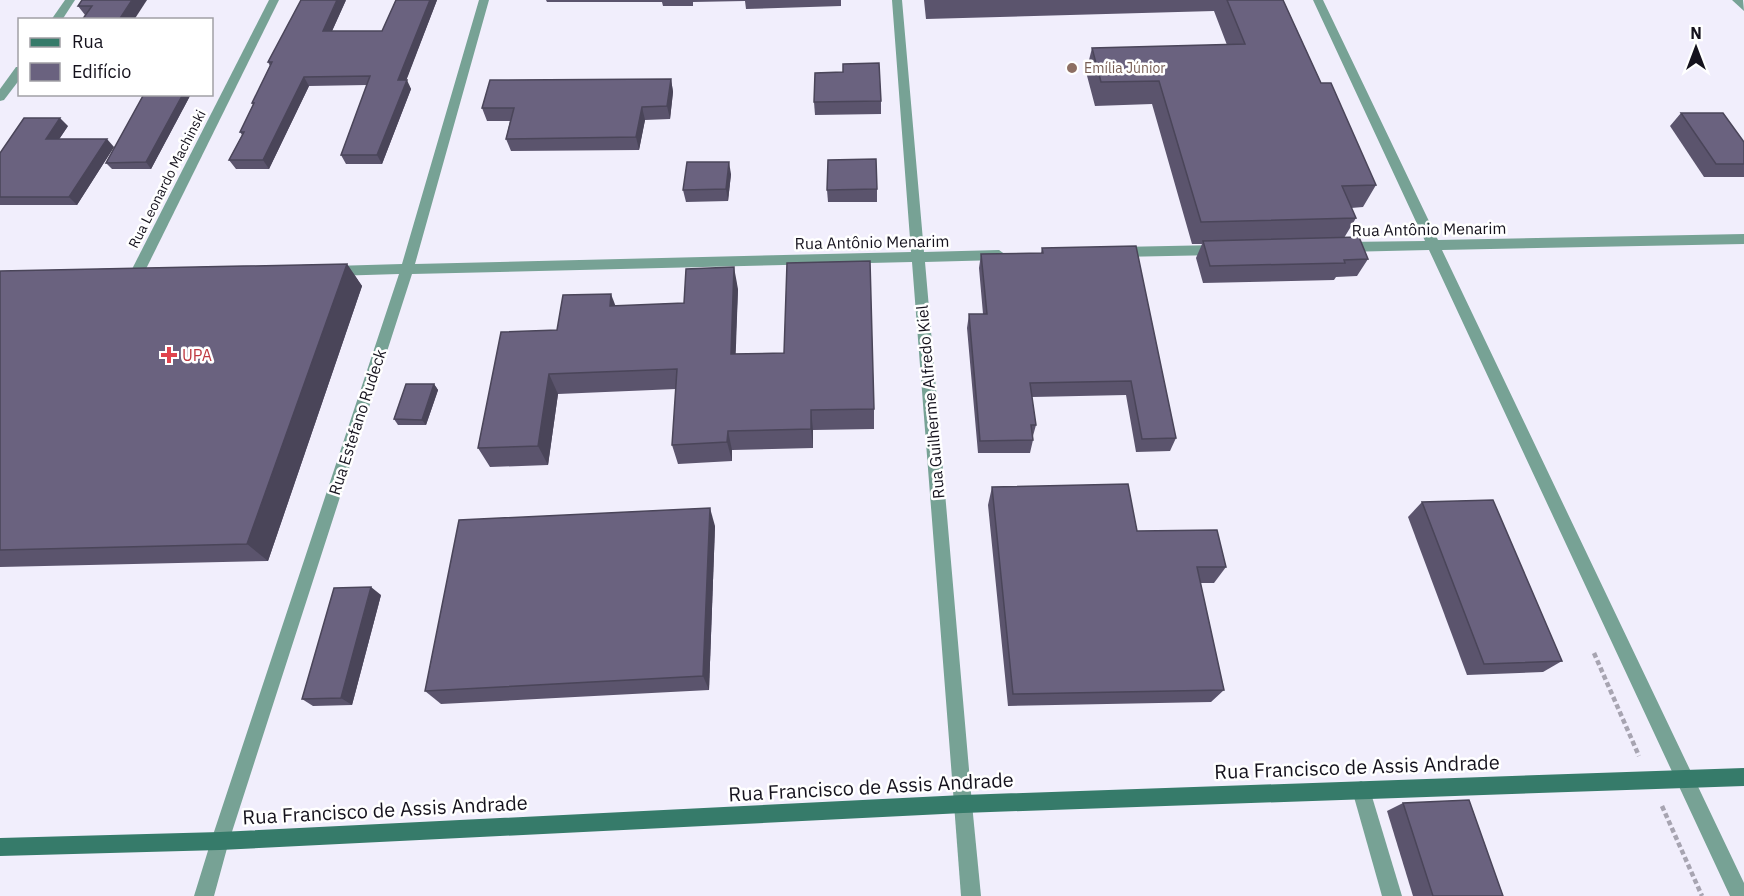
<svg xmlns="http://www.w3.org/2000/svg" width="1744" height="896" viewBox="0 0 1744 896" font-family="'IBM Plex Sans',sans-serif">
<rect width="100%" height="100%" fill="#f1eefc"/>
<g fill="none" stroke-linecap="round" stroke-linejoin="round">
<!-- path -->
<g stroke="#a7a4b1" stroke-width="4.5" stroke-dasharray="5 3" stroke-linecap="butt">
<path d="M1594,653L1639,756"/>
<path d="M1662,806L1702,896"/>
</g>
<!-- minor -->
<g fill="#77a295" fill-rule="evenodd">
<path d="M65,0H75L62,20H51Z"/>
<path d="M269,0H279L143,275L141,279H131L129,275Z"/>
<path d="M479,0H489L415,264L911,252L892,0H902L924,252L999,250L1006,255L999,260L925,262L972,804L970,811L963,813L956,811L954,804L912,262L412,274L229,841L227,848L220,850L213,848L211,841L399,274L333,276L326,271L333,266L402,264Z"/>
<path d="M1313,0H1323L1438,240L1744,234V244L1442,250L1744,883V896H1730L1429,250L1344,252L1337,247L1344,242L1425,241Z"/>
<path d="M1732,0H1743L1744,11Z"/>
<path d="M16,67H20V79L4,100L0,101V89Z"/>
<path d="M1218,245L1225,250L1218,255L1119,257L1112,252L1119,247Z"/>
<path d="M1361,781L1367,784L1370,790L1402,896H1382L1352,790L1355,784Z"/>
</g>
<!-- tertiary -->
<g fill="#77a295" fill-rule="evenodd">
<path d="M963,795L970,797L972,804L981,896H961L954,804L956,797Z"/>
<path d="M220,832L227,834L229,841L214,896H194L211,841L213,834Z"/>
</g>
<!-- secondary -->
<path fill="#367b6a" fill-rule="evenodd" d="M1744,768V786L963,813L220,850L0,856V838L220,832L963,795Z"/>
</g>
<!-- wall -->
<g fill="#5b546d">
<path d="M147,0L85,15L78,6Z"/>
<path d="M346,0L332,31H382L396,0H437L406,80L411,89L382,164H346L341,155L367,85L309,86L269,169H236L229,160L242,135L240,132L253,105L252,103L270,66L268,62Z"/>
<path d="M546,0H841V6L746,9L745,1L693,2V6H663L662,2H547Z"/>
<path d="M924,0H1283L1321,83L1376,185L1363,207L1351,208L1356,218L1344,238L1368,259L1357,276L1336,277L1334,280L1203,283L1196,258L1202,244H1192L1152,104L1095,106L1086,72L1092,48L1227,45L1214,11L926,19Z"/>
<path d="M671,79L673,92L670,119L645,120L639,150L511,151L506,139L510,121H487L482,108Z"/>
<path d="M144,94H191L151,169H112L106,163Z"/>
<path d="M881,101V114L815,115L814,102Z"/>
<path d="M1681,113L1744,142V177H1704L1670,126Z"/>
<path d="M68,126L59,139L114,147L77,205H0V153Z"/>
<path d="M731,174L728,201L686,202L683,190Z"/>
<path d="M877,189V202H828L827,190Z"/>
<path d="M1042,248L1176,438L1170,451L1136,452L1126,395L1032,397L1036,425L1033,436V440L1030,453H978L967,328L969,314H983L979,268L981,254L1041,253Z"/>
<path d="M347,264L362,286L268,561L0,567V271Z"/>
<path d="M738,289L735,354L874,409V429L813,430V448L732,450V461L678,464L672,445L676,389L558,394L548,465L490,467L478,448L557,330L615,306L684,303Z"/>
<path d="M434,384L438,390L426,425H398L394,419Z"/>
<path d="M992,487L1137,531L1226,567L1214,583H1200L1224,690L1211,702L1008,706L988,505Z"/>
<path d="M1422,502L1562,661L1543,672L1467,675L1408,517Z"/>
<path d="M715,526L709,690L441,704L425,691Z"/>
<path d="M381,595L352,705L313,706L302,699Z"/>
<path d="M1403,803L1503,896H1413L1387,811Z"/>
</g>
<!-- shaded-wall -->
<g fill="#4a4559">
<path d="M132,0H147L134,20H119Z"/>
<path d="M337,0H346L328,40L323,31Z"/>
<path d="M430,0H437L403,89L398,80Z"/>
<path d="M304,77L309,86L269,169L263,160Z"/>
<path d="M671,79L673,92L670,119L667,106Z"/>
<path d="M407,80L411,89L382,164L377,155Z"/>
<path d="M183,94H191L151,169L146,162Z"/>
<path d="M642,107L645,120L639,150L636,137Z"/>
<path d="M60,118L68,126L54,147L46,139Z"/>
<path d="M107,139L114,147L77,205L69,197Z"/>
<path d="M729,162L731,174L728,201L726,189Z"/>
<path d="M347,264L362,286L268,561L247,544Z"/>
<path d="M734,267L738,289L735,374L731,354Z"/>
<path d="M611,294L619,315L610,306Z"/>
<path d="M549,374L558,394L548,465L538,446Z"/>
<path d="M434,384L438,390L426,425L422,420Z"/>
<path d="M811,410L813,430V448L811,429Z"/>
<path d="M728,431L732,450V461L727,442Z"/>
<path d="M710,508L715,526L709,690L703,676Z"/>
<path d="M371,587L381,595L352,705L341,698Z"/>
</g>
<!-- building -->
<g fill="#6a627f" stroke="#4a4559" stroke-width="1.5">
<path d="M82,0H132L119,20H82L92,6H78Z"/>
<path d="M301,0H337L323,31H382L396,0H430L398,80H407L377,155H341L370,76L304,77L263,160H229L244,132H240L254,103H252L272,62H268Z"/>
<path d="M1227,0H1283L1321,83H1331L1376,185L1342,186L1356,218L1201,222L1159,81L1101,82L1092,48L1245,44Z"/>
<path d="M879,63L881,101L814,102L815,73L843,72V64Z"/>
<path d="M671,79L667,106L642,107L636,137L506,139L514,108H482L490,80Z"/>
<path d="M144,94H183L146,162L106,163Z"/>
<path d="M1681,113H1723L1744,142V164H1716Z"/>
<path d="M24,118H60L46,139H107L69,197H0V153Z"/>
<path d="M876,159L877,189L827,190L828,160Z"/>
<path d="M687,162H729L726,189L683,190Z"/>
<path d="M1359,237L1368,259L1344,260L1345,263L1210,266L1203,241Z"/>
<path d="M1136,246L1176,438L1142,439L1131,381L1030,383L1036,425H1031L1033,440L980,441L969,314H987L981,254L1043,253L1042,248Z"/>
<path d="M870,261L874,409L811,410V429L728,431L727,442L672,445L677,369L549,374L538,446L478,448L501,332L557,330L563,295L611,294L610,306L684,303L686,269L734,267L731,354L784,353L787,263Z"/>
<path d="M347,264L247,544L0,550V271Z"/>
<path d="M406,384H434L422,420L394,419Z"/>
<path d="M1128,484L1137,531L1217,530L1226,567H1197L1224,690L1013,694L992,487Z"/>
<path d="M1493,500L1562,661L1484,664L1422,502Z"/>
<path d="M710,508L703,676L425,691L459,520Z"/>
<path d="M371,587L341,698L302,699L334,588Z"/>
<path d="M1469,800L1503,896H1433L1403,803Z"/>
</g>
<!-- markers -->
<circle fill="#8d6e63" stroke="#fff" stroke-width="2" cx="1072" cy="68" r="6"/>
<path fill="#e0444e" stroke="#fff" stroke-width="2" d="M166 346h6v6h6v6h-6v6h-6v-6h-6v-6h6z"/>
<g text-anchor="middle" stroke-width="5" stroke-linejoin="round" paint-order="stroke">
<!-- far-education labels -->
<g font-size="14" fill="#785e54" stroke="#fff" text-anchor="start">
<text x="1084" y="73">Emília Júnior</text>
</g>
<!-- far-street labels -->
<g font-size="14" fill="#15121d" stroke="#fff">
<text transform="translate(167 179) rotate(-63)" y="5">Rua Leonardo Machinski</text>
</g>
<!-- street labels -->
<g font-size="16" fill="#15121d" stroke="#fff">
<text transform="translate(1429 229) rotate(-1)" y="6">Rua Antônio Menarim</text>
<text transform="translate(872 242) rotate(-1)" y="6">Rua Antônio Menarim</text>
<text transform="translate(930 402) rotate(-95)" y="6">Rua Guilherme Alfredo Kiel</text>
<text transform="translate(357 422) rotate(-72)" y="6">Rua Estefano Rudeck</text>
</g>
<!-- health labels -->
<g font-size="16" fill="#be3a42" stroke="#fff" text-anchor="start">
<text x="182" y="361">UPA</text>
</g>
<!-- near-street labels -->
<g font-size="20" fill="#15121d" stroke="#fff">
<text transform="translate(1357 767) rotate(-2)" y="7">Rua Francisco de Assis Andrade</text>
<text transform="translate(871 787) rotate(-3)" y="7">Rua Francisco de Assis Andrade</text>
<text transform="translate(385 810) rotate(-3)" y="7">Rua Francisco de Assis Andrade</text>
</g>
</g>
<!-- legend -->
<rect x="18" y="18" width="195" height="78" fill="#ffffff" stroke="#a1a0a5" stroke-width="1.5"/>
<rect x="30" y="38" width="30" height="9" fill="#367b6a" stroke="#a1a0a5" stroke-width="1.5"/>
<text x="72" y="48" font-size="18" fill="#15121d">Rua</text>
<rect x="30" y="63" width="30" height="18" fill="#6a627f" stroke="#a1a0a5" stroke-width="1.5"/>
<text x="72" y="78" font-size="18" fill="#15121d">Edifício</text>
<!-- north arrow -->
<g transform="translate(1696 48)" stroke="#ffffff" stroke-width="4.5" paint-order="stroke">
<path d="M0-4.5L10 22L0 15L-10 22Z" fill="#15121d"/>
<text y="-9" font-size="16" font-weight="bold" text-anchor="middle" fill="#15121d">N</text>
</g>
</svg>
